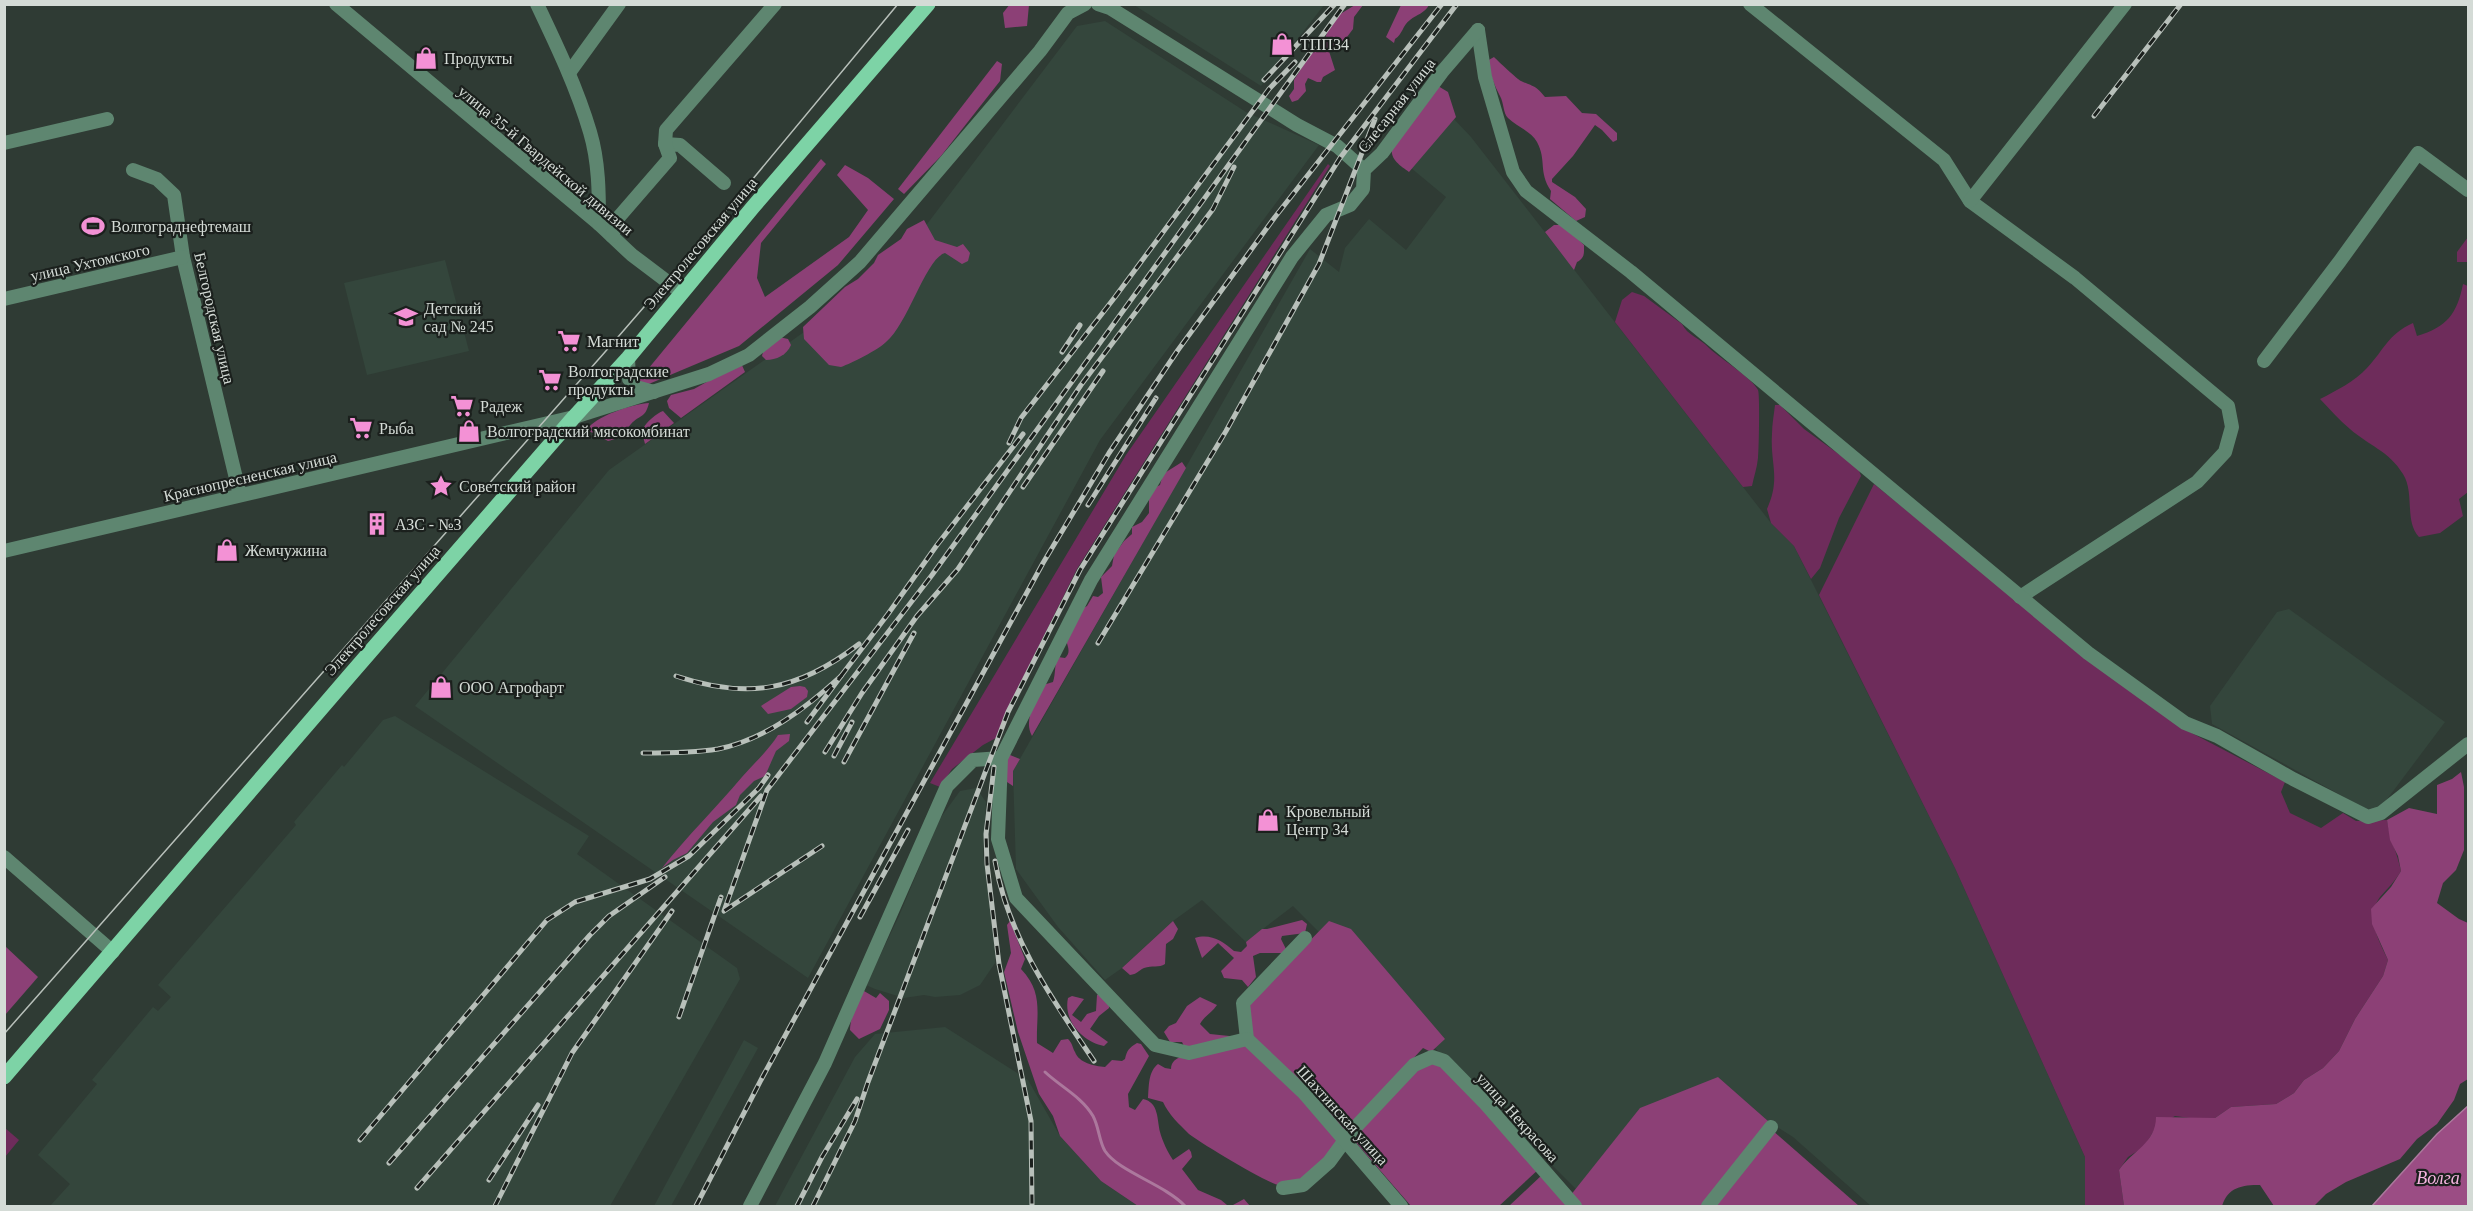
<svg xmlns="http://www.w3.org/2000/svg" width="2473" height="1211" viewBox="0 0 2473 1211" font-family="'Times New Roman',serif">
<rect width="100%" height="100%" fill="#2f3b34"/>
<!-- built -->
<g fill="#34463c">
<path d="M1134,5H1324L1261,86Z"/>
<path d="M1105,21L1246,112L1319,145L1100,440L808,978L415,706L609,470L893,269L1077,26Z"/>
<path d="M1436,100L1471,137L1771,523L1794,546L1955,868L2085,1157V1206H1871L1793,1137L1768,1121L1718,1077L1577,1190L1293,906L1246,942L1202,900L1173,921L1122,968L1105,980L1058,927L1016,869L1013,771L1310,249L1339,272L1345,248L1369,219L1406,250L1446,197L1393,153Z"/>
<path d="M445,260L469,351L367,375L344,283Z"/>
<path d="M2289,609L2445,722L2379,810L2373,813L2212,724L2210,706L2277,612Z"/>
<path d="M395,716L589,836L577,854L737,968L740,979L610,1206H50L70,1184L38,1155L97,1084L92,1080L153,1007L158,1011L171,997L158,985L296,825L294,822L342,765L344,767L383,720Z"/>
<path d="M976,788L986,802L983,855L996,950L995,963L980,985L960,995L935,997L924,995L904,998L875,989L866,985L899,916L939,820L960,791Z"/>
<path d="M945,1027L1028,1080L1060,1136L1101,1181L1138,1206H775L855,1057L875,1034Z"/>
<path d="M744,1040L758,1048L671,1206H654Z"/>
</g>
<!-- green -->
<g fill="#6e2c5b">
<path d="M1328,164L1330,166L1077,569L1008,708L996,738L983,745L952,769L940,787L930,783L1126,455Z"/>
<path d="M2468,237V262H2457V252Z"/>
<path d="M2463,284L2468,286V492L2459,499L2463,516L2440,533L2419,537C2404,521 2415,493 2403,474C2389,451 2368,445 2350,429C2339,420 2330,409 2320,399C2336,391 2355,381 2367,368C2385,349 2387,335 2413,323L2417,336C2447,327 2457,314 2463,284Z"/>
<path d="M1632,292L1644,296L1682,324C1687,335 1701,339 1709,348C1721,359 1752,378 1758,390C1760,393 1759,452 1758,458C1757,468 1754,476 1752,486L1743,487L1615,322L1622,300Z"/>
<path d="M1775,405H1780L1804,429L1858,468L1861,476L1839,518L1820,568L1811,579L1794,546L1771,523L1767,509C1781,478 1770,464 1772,434C1772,424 1774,414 1775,405Z"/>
<path d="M1874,484L2078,650L2184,729L2285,782L2281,792L2290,813L2321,828L2343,813L2356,821L2387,820C2390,840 2397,852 2401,871C2395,881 2388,888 2380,897C2365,917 2379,941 2388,960L2383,976L2355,1019L2339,1051L2323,1068L2304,1080L2294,1093L2276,1104L2231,1107L2215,1118L2197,1119L2175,1116L2156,1127L2144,1147L2128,1157L2119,1170L2124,1206H2085V1157L1955,868L1819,595Z"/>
<path d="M5,1128L19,1140L5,1157L4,1128Z"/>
</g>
<!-- forest -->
<g fill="#8c4076">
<path d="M1010,4L1029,5L1027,26L1005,28L1003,13Z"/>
<path d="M1355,5H1363L1354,17L1353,29L1341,45L1328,48L1335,70L1323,77L1321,82H1317L1308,78L1305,84L1306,91L1298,100L1292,102L1289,96L1294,89V80L1309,56L1323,44L1332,19Z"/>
<path d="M1401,5H1429C1424,14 1417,14 1410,20C1402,26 1403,34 1395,39L1394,43L1386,37Z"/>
<path d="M1494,57C1498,61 1517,79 1521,81C1534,87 1535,85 1545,97L1566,96L1582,113L1596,114L1617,133V140L1613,142L1602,130L1595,125L1573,156L1552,179V182L1575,197L1586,209L1585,217L1576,221L1550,199L1551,191C1538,171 1547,161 1537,142C1531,131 1517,127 1508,118C1503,113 1504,103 1500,96C1494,85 1490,74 1487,61Z"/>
<path d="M997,61L1002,64L1000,81L941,156L904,194L898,189Z"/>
<path d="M1438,86L1448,92L1456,117L1409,172C1401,166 1390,160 1392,148Z"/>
<path d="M821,159L826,164L761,243L757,278L765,297L849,237L868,210L837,175L845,165L868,178L894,199L838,265L739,346L644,386L639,380Z"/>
<path d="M924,220L935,240L957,247L963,244L970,253L968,261L962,264L945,253C926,258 908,324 886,342C878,350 852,363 841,367L829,365L804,339L803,327L845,287L858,279L874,263L878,255L901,239L907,229Z"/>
<path d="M1554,225H1563L1584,245C1584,253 1585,258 1577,262L1574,270L1545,232Z"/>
<path d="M779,337L788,339L791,345C787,355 776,360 766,360L762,356L763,352Z"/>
<path d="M741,363L745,372L681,418L669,408L667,401L671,395L694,389Z"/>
<path d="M649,403C645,419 640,414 631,424C623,434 621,438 608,441L587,430C593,417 635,403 649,403Z"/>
<path d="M663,411L674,423L645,444C644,439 641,433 643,429C646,422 657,413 663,411Z"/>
<path d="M1182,462L1186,468L1032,736C1023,720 1036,701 1043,685L1053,682C1056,673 1054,665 1058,657L1065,658C1071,653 1068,647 1066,640L1082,609L1087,606L1093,596L1098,597L1103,593L1101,577L1112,566L1114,555L1124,541L1132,534V527L1142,522L1149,513V497L1152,489L1160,485L1163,474Z"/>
<path d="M800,686L805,687L808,691L807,697L791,709L768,714L761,706L791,687Z"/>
<path d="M790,734L789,741L776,751L765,776L754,781L740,795L736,805L713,822L687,853L673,860L662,868C687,836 716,808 742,777C754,763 768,751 778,735Z"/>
<path d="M1010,755L1020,759L1013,771V786L1004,780L1003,763Z"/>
<path d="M2461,772L2464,787V850L2456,870L2443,883L2437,903L2459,919L2468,923V1079L2460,1084L2454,1100L2437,1124L2417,1139L2400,1159L2346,1182L2326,1194L2314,1206H2274L2260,1185C2242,1185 2228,1187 2222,1206H2124L2119,1170C2132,1151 2156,1143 2156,1117L2215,1118L2231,1107L2276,1104L2294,1093L2304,1080L2323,1068L2339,1051L2355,1019L2383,976L2388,960L2372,924L2371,909L2391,887L2401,871L2398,856L2390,840L2387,820L2409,808L2437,814V785L2452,779Z"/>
<path d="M1302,920L1307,924L1305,933L1282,936L1281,939L1286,949L1284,953H1260L1253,956L1256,977L1248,987L1242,980L1224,978L1221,971L1234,958L1218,943L1202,958L1195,938C1210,933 1223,941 1234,951L1241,952L1247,946L1246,942L1262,929H1267Z"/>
<path d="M1010,921L1025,959L1021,969C1044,993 1036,1014 1037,1043L1053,1053L1061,1040L1068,1039C1073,1044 1072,1047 1075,1052C1079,1063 1094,1066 1105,1067L1112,1060L1122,1061L1125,1059C1127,1050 1129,1048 1137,1043L1141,1044L1149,1056L1128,1094L1129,1107L1135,1110L1143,1099C1159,1102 1157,1120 1160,1132C1162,1140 1168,1153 1173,1160L1189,1149L1191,1152L1192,1157L1182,1169L1198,1190L1221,1200L1227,1205H1233L1244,1199L1250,1206H1138L1101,1181L1060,1136L1053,1116L1039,1094L1018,1032L1004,972L1011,953L1007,925Z"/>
<path d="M1173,921L1178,929L1173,939L1166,944L1165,964C1159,968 1152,965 1144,968C1138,971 1137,974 1130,975L1122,968Z"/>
<path d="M1329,921L1351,929L1445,1039L1431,1052L1423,1048L1344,1132L1250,1036L1248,1004Z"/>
<path d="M5,946L38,977L5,1015Z"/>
<path d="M864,991L876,998L880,993L889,1001V1010L880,1029L859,1039L850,1030C850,1019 857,999 864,991Z"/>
<path d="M1100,993L1109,1004V1008L1099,1016L1090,1029L1108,1042L1104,1046C1083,1042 1063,1021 1068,998L1072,996L1084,999L1072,1015L1081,1022L1087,1014L1096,1011L1097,995Z"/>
<path d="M1200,997L1217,1005C1212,1013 1204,1016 1200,1024L1210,1034L1239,1037L1298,1089L1338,1141C1325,1160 1308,1184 1282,1186C1273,1187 1199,1142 1189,1134C1179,1124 1169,1115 1163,1102L1148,1098C1149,1086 1148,1072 1158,1064L1165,1068L1171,1069C1171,1061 1177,1058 1183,1056L1185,1048L1182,1042H1170L1164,1032L1169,1026L1176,1023L1187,1006Z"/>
<path d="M1432,1063L1446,1068L1540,1168L1499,1206H1411L1352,1138L1416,1070Z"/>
<path d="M1718,1077L1768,1121L1701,1206H1579L1570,1196L1640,1108Z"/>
<path d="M1772,1130L1859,1206H1714Z"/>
<path d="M1543,1174L1570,1206H1509Z"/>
</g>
<!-- water -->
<path fill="#9b4d84" stroke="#ac789d" stroke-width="1.5" d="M2468,1106V1206H2372L2437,1134Z"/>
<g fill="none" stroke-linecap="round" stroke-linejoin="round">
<!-- stream -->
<path stroke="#ac789d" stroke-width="3" d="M1045,1072C1061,1087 1082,1097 1093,1116C1099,1127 1099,1141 1105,1151C1119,1172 1164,1184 1185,1206"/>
<!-- minor -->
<g stroke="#5e8670" stroke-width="14">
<path d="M336,4L599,224L632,255L681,292"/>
<path d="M537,4C557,46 577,88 590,132C599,162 599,194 599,224"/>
<path d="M1098,4L1110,8L1297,125L1337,146L1364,170"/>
<path d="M1750,4L1944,160L1970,201L2075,278L2228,406L2232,427L2225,452L2197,482L2020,597"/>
<path d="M1478,30L1485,77L1513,172L1526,191L1631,272L2088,653L2185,723L2217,736L2293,779L2368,817L2381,813L2468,744"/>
<path d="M569,73L619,4"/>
<path d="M4,143L107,119"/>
<path d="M665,144L680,145L724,183"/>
<path d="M133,170L157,179L174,195L183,257L240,495"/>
<path d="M1970,201L2125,4"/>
<path d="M612,236L618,218L670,158L665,144L666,130L775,4"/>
<path d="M4,299L183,257"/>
<path d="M628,358L629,379L636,387L654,392"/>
<path d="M2264,361L2340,261L2418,153L2468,190"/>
<path d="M4,551L574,417L709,374L749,355L810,307L860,262L1040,51L1068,13L1085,4"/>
<path d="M4,857L113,952"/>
<path d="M1247,1039L1243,1003L1305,938"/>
<path d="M1283,1188L1303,1185L1329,1162L1351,1132L1414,1065L1432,1057L1444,1061L1484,1102L1575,1206"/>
<path d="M750,1206L825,1063L947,786L973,760L1001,758"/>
<path d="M1401,1206L1304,1093L1247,1039L1189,1053L1155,1045L1016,898L998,839L1001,758L1091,580L1292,257L1326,215L1350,205L1363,189L1364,170L1382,153L1442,72L1478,30"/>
<path d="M1708,1206L1771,1127"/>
</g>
<!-- major -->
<path stroke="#7dd3a6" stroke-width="15" d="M4,1077L350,675L574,417L628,358L753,207L928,4"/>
<!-- tram -->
<path stroke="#b8c0ba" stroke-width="1.5" d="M4,1034L605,352L708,233L898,4"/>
<!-- rail casing -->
<g stroke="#b8c0ba" stroke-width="5">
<g id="rail">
<path d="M1264,80L1335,4"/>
<path d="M2094,116L2181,4"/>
<path d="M1062,352L1080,325"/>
<path d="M1009,443L1021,418L1115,297L1269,89L1295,62"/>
<path d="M1023,487L1103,371"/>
<path d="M1088,505L1156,398"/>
<path d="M1098,643L1226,431L1319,264L1375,119"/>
<path d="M676,676C748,700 798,691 859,644"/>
<path d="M841,676L888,614L937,545L1023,434"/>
<path d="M825,752L862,693L917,616L958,569L1081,385L1213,209L1234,167"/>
<path d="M643,753C668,753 693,753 718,749C765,740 807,707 841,676L807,722"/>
<path d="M834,756L852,722"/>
<path d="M844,762L914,633"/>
<path d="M994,767L986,834L987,864L999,964L1031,1121L1032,1206"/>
<path d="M822,846L724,911L767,790L932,575L1345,4"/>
<path d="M995,861C1008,937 1052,999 1094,1061"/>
<path d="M860,917L908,830"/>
<path d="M679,1017L721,897"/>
<path d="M360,1140L547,920L575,902L650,879L689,856L759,788L768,775"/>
<path d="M389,1163L590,935L609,916L665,877"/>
<path d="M489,1180L538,1105"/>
<path d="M417,1188L761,796"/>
<path d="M495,1206L572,1053L672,911"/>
<path d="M696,1206L762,1078L1043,563L1109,453L1178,350L1275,217L1442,4"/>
<path d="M797,1206L822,1157L857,1099"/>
<path d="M813,1206L855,1121L868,1082L1008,712L1080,570L1340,158L1457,4"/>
</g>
</g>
<!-- rail -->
<use href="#rail" stroke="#1b201d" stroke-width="3" stroke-dasharray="9" stroke-linecap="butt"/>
</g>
<!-- icons -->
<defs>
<g id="shop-bare" transform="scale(1.8)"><path d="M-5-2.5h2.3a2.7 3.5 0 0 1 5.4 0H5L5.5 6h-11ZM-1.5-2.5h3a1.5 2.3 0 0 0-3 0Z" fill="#f391d5" stroke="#1b201d" stroke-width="2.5" paint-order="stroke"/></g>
<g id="stadium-bare" transform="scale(1.8)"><path d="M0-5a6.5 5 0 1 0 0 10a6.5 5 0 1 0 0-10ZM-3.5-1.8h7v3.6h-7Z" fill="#f391d5" stroke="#1b201d" stroke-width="2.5" paint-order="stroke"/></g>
<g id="school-bare" transform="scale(1.8)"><path d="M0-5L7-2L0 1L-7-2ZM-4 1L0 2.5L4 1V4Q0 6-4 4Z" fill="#f391d5" stroke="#1b201d" stroke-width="2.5" paint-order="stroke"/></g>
<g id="supermarket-bare" transform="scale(1.8)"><path d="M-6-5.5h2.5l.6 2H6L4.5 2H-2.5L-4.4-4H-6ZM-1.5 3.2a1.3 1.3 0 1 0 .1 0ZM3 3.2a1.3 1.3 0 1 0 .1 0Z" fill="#f391d5" stroke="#1b201d" stroke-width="2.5" paint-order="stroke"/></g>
<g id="sight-bare" transform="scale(1.8)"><path d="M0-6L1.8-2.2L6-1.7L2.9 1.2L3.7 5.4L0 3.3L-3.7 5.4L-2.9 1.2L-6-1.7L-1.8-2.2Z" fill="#f391d5" stroke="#1b201d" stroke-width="2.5" paint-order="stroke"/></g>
<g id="building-bare" transform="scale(1.8)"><path d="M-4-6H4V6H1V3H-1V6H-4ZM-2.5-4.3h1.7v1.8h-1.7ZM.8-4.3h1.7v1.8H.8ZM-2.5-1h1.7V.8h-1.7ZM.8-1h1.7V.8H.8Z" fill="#f391d5" stroke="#1b201d" stroke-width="2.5" paint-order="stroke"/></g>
</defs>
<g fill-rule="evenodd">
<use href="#shop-bare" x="1282" y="44"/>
<use href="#shop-bare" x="426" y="58"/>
<use href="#stadium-bare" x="93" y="226"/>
<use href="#school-bare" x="406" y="317"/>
<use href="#supermarket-bare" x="569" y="341"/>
<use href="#supermarket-bare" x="550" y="380"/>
<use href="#supermarket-bare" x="462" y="406"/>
<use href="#supermarket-bare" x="361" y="428"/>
<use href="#shop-bare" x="469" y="431"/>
<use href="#sight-bare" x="441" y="486"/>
<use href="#building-bare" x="377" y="524"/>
<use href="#shop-bare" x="227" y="550"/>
<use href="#shop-bare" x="441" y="687"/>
<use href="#shop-bare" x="1268" y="820"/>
</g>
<g text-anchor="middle" stroke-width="4.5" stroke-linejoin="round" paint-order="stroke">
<!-- poi labels -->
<g font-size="16" fill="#d4dbd6" stroke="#1b201d" text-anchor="start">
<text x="1300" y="50">ТПП34</text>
<text x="444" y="64">Продукты</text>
<text x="111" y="232">Волгограднефтемаш</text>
<text x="424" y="314">Детский<tspan x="424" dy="18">сад № 245</tspan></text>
<text x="587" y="347">Магнит</text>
<text x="568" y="377">Волгоградские<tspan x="568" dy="18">продукты</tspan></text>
<text x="480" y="412">Радеж</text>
<text x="379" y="434">Рыба</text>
<text x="487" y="437">Волгоградский мясокомбинат</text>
<text x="459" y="492">Советский район</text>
<text x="395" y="530">АЗС - №3</text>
<text x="245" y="556">Жемчужина</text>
<text x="459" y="693">ООО Агрофарт</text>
<text x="1286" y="817">Кровельный<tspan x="1286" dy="18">Центр 34</tspan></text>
</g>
<!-- street labels -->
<g font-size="16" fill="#d4dbd6" stroke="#1b201d">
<text transform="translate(1396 105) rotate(-52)" y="6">Слесарная улица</text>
<text transform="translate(546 160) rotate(40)" y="6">улица 35-й Гвардейской дивизии</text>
<text transform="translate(700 243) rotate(-50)" y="6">Электролесовская улица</text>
<text transform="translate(90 262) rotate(-13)" y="6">улица Ухтомского</text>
<text transform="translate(215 318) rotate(77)" y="6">Белгородская улица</text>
<text transform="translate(250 476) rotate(-13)" y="6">Краснопресненская улица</text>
<text transform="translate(382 610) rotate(-49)" y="6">Электролесовская улица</text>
<text transform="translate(1343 1115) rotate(48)" y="6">Шахтинская улица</text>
<text transform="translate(1518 1117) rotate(48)" y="6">улица Некрасова</text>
</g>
<!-- water labels -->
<g font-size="18" font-style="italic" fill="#f6b5e0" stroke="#1b201d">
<text x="2438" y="1184">Волга</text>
</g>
</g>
<!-- border -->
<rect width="2473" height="1211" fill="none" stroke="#d4dbd6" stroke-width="12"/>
</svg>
